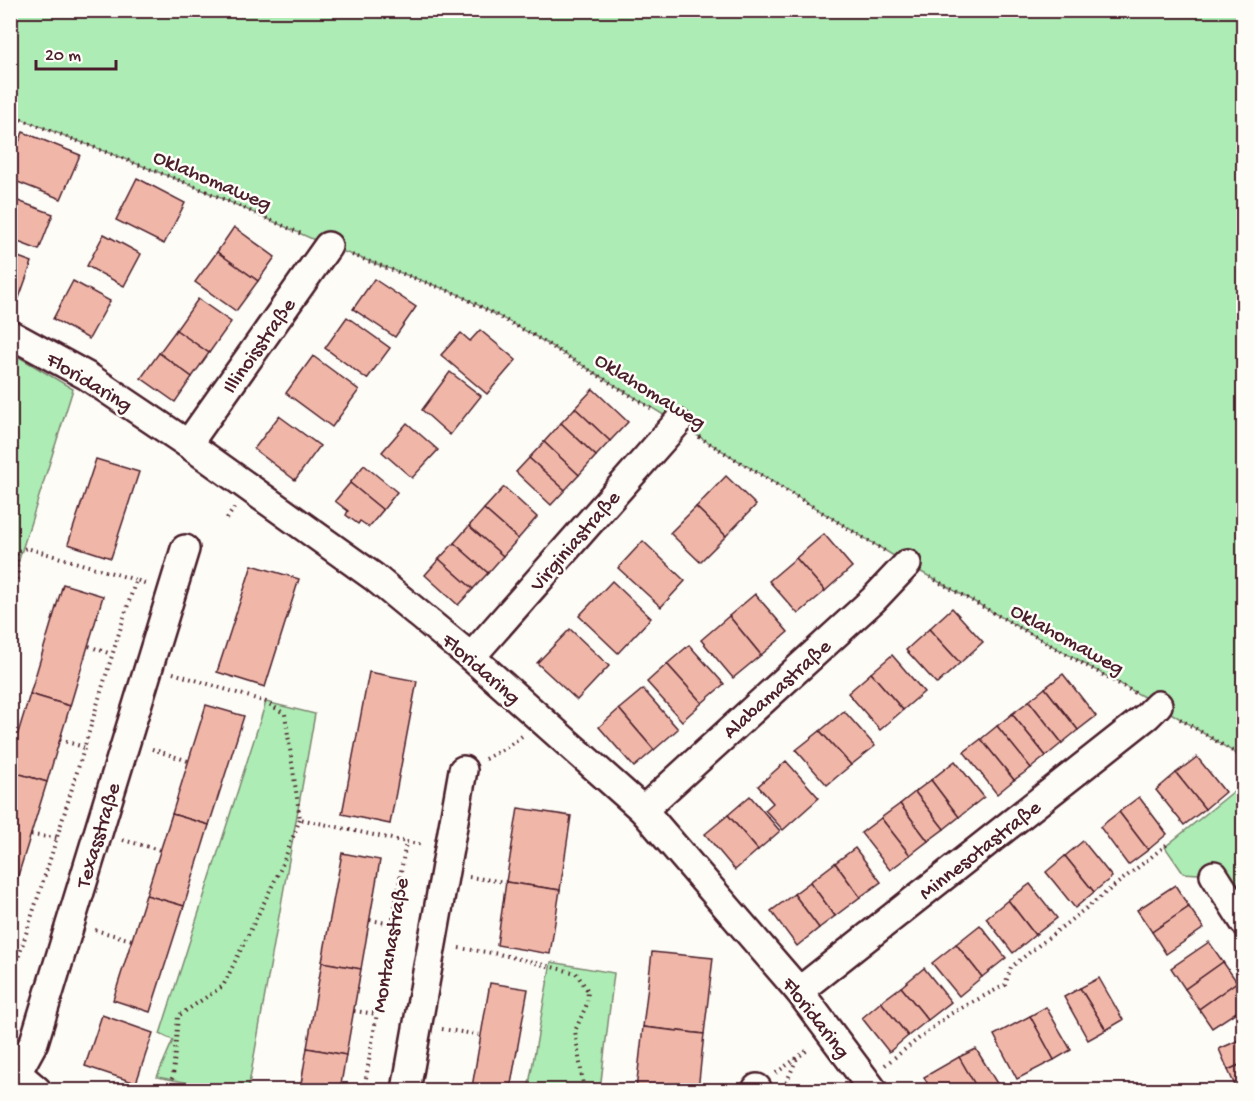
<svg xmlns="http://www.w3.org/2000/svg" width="1254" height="1101" viewBox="0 0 1254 1101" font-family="'Gochi Hand',sans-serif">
<rect width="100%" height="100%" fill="#fdfcf7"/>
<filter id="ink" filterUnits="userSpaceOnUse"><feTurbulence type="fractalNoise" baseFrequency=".0167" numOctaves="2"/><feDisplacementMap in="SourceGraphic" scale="12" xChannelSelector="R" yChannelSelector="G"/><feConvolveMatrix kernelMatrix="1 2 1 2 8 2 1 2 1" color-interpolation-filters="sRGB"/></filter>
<g filter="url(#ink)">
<!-- green -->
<g fill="#adecb4" stroke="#7c8670" stroke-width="1.5">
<path d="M10,11H1243V758L1158,705L907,564L533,335L458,294L328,246L194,186L11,115Z"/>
<path d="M19,357L73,389L11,585L10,375Z"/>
<path d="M266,702L315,714L248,1090H227L157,1077L173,1040L160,1034Z"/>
<path d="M1243,784V922L1214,875L1183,873L1165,847Z"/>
<path d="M551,962L614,973L600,1090H528Z"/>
</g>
<!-- building -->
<g fill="#f0b7a9" stroke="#4a1f2b" stroke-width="1.5">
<path d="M23,132L80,155L61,199L10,179V164Z"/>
<path d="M137,178L185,203L164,244L116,220Z"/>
<path d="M10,198L53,214L39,250L10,239Z"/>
<path d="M234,227L275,257L258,281L217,252Z"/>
<path d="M104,234L141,254L124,286L87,266Z"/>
<path d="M217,252L258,281L236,311L195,282Z"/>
<path d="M10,254L32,262L19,298L10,294Z"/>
<path d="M374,279L416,307L395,337L353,309Z"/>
<path d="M73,281L110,301L89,339L53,319Z"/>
<path d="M198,299L231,322L209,353L176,330Z"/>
<path d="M347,317L390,348L367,379L325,348Z"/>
<path d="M176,330L209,353L192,377L159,353Z"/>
<path d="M480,330L516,360L487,394L441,355L461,333L470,341Z"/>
<path d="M159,353L192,377L175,402L141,378Z"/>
<path d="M313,356L359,390L332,427L286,393Z"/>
<path d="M450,372L481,396L450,435L422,410Z"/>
<path d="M593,389L628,422L610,441L575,408Z"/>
<path d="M575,408L610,441L596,456L561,423Z"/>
<path d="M279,416L320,446L295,480L254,449Z"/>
<path d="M407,423L438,450L412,478L382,452Z"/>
<path d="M561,423L596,456L579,475L544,442Z"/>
<path d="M544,442L579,475L565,490L529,458Z"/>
<path d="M529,458L565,490L551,505L516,472Z"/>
<path d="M96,459L139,472L111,558L68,544Z"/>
<path d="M364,465L397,492L383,510L350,483Z"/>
<path d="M726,476L756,505L726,536L696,507Z"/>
<path d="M350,483L383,510L369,527L360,521L358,524L346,515L348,511L335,501Z"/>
<path d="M504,487L537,517L518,539L484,509Z"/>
<path d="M696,507L726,536L700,562L670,533Z"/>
<path d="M484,509L518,539L503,556L469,526Z"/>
<path d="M469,526L503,556L488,573L454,543Z"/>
<path d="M824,534L852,567L825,591L796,558Z"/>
<path d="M643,541L685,581L661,607L618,568Z"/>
<path d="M454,543L488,573L473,589L439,559Z"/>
<path d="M796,558L825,591L798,614L769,581Z"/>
<path d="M439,559L473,589L458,605L425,575Z"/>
<path d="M252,565L299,579L265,687L217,672Z"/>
<path d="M612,581L651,618L618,653L579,616Z"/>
<path d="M63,584L103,596L70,706L30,694Z"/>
<path d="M755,594L788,632L761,655L729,616Z"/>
<path d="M952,608L983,642L960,663L929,629Z"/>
<path d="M729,616L761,655L733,678L701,640Z"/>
<path d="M570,629L609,666L577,700L537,663Z"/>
<path d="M929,629L960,663L937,684L906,650Z"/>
<path d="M689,645L724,684L702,703L667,664Z"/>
<path d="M892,655L924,692L903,710L871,673Z"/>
<path d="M667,664L702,703L682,721L647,682Z"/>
<path d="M369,672L417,681L390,824L342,814Z"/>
<path d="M871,673L903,710L880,730L848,693Z"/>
<path d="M1063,674L1096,716L1078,730L1045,688Z"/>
<path d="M1045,688L1078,730L1062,743L1029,701Z"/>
<path d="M643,689L678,729L654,750L619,709Z"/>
<path d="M30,694L70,706L47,782L10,771V759Z"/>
<path d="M1029,701L1062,743L1046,756L1012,714Z"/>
<path d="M206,705L244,716L209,825L172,814Z"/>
<path d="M619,709L654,750L634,767L599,727Z"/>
<path d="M844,711L875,746L851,765L820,731Z"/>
<path d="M1012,714L1046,756L1031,768L997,726Z"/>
<path d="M997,726L1031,768L1014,780L981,739Z"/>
<path d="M820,731L851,765L827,785L796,750Z"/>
<path d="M981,739L1014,780L997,794L964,752Z"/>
<path d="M1197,757L1225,792L1205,809L1176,773Z"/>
<path d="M786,761L819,798L783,830L765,810L773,803L758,786Z"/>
<path d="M955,761L984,797L959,817L931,780Z"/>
<path d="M10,771L47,782L13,892L10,891Z"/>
<path d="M1176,773L1205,809L1184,825L1156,790Z"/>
<path d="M931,780L959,817L944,829L915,792Z"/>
<path d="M915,792L944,829L928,841L900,804Z"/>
<path d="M750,796L780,831L758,850L728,815Z"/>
<path d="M1139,797L1167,834L1148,850L1119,812Z"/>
<path d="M900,804L928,841L910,855L881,818Z"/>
<path d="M518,808L571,816L560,890L506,882Z"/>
<path d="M1119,812L1148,850L1128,865L1100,827Z"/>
<path d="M172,814L209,825L184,906L146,895Z"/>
<path d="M728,815L758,850L735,870L705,834Z"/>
<path d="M881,818L910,855L890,870L861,833Z"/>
<path d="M1083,841L1112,877L1094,892L1065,856Z"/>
<path d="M855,848L881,882L860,897L835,863Z"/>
<path d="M342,853L380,860L361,969L322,962Z"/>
<path d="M1065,856L1094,892L1075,908L1046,872Z"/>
<path d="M835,863L860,897L835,916L810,882Z"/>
<path d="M506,882L560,890L550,954L497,945Z"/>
<path d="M810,882L835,916L819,928L794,894Z"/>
<path d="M1030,884L1057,918L1035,935L1008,900Z"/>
<path d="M1175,885L1189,907L1152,932L1137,910Z"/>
<path d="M794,894L819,928L797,946L771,911Z"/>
<path d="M146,895L184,906L150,1012L113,1000Z"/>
<path d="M1008,900L1035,935L1013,953L986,918Z"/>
<path d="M1189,907L1204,928L1166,954L1152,932Z"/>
<path d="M980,925L1006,958L982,977L956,944Z"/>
<path d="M1209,942L1223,962L1185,989L1171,968Z"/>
<path d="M956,944L982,977L959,996L932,963Z"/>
<path d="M652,952L713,958L704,1034L643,1027Z"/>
<path d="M322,962L361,969L346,1055L307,1048Z"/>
<path d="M1223,962L1237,982L1199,1009L1185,989Z"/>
<path d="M924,968L951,1002L928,1020L901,987Z"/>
<path d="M1099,978L1123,1020L1106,1030L1080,988Z"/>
<path d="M1237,982L1244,992V1007L1212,1028L1199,1009Z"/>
<path d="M490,983L528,989L510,1090H494L472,1087Z"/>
<path d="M901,987L928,1020L908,1036L881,1002Z"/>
<path d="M1080,988L1106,1030L1088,1040L1064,997Z"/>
<path d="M881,1002L908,1036L889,1052L862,1018Z"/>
<path d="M1046,1007L1071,1050L1054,1060L1030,1016Z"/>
<path d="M102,1015L153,1033L136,1083L85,1066Z"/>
<path d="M1030,1016L1054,1060L1017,1079L994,1035Z"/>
<path d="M643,1027L704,1034L698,1090H636Z"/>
<path d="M1244,1038V1063L1228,1070L1219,1049Z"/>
<path d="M307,1048L346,1055L340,1090H300Z"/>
<path d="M976,1049L1001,1090H978L959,1057Z"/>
<path d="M959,1057L978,1090H931L924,1077Z"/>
<path d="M1244,1063V1088L1237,1090L1228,1070Z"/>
</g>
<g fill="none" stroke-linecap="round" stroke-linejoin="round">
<!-- street casing -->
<g stroke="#4a1f2b" stroke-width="32">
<g id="street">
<path d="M10,334L87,376L188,444L374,577L471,657L643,810L799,991L873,1090"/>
<path d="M188,444L328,246"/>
<path d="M471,657L677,423"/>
<path d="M643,810L873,600L907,564"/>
<path d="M1214,875L1244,922"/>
<path d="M799,991L1147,716L1158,705"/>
<path d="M10,1067L37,1090"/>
<path d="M17,1073L34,1042L185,549"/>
<path d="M406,1090L463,770"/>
<path d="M757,1090V1088"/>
</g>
</g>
<!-- path -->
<g stroke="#4a1f2b" stroke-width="4" stroke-dasharray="1.5 4.5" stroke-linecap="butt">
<path d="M10,115L194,186L304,235"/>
<path d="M352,255L457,294L533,335L654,410"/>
<path d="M699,437L885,551"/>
<path d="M227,519L234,508"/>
<path d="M930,577L1135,693"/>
<path d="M10,589L18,577L17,551L27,548L136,580"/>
<path d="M89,646L111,654"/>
<path d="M173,673L266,702L285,714L300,819L406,842"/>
<path d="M1180,719L1244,758"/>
<path d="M60,740L84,747"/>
<path d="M152,749L188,761"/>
<path d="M485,759L507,747L522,736"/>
<path d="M31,835L57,838"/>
<path d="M123,840L160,850"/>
<path d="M469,877L506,882"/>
<path d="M370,920L392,924"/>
<path d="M95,930L132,940"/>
<path d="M459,948L499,954L576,973L588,991L587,1004L575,1031L584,1090"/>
<path d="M10,985C25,935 42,886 57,837C84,751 108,665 136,580L147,584"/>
<path d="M354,1011L377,1014"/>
<path d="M442,1029L481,1035"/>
<path d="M885,1065L950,1014L1005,985L1011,967L1169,843"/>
<path d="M776,1073L809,1049"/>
<path d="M784,1088L798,1056"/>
<path d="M167,1090L173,1076L178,1016L223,986L281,868L300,819"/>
<path d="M364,1090L406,842L424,845"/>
</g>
<!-- street -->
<use href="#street" stroke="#fdfcf7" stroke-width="27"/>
</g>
</g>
<g text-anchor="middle" stroke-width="5" stroke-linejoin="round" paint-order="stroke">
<!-- street labels -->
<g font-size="21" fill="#4a1f2b" stroke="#fdfcf7">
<text transform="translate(213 179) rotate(23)" y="7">Oklahomaweg</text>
<text transform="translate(258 345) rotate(-55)" y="7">Illinoisstraße</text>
<text transform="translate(90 381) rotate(31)" y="7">Floridaring</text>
<text transform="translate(651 390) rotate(32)" y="7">Oklahomaweg</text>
<text transform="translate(574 540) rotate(-49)" y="7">Virginiastraße</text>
<text transform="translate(1068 638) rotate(29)" y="7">Oklahomaweg</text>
<text transform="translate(482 668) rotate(41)" y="7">Floridaring</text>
<text transform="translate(776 688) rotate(-42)" y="7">Alabamastraße</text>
<text transform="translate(97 835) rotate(-73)" y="7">Texasstraße</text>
<text transform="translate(979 849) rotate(-38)" y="7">Minnesotastraße</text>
<text transform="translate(389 945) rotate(-80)" y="7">Montanastraße</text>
<text transform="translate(817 1017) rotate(52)" y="7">Floridaring</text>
</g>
</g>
<!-- margin -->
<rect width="1254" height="1101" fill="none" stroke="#fdfcf7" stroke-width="36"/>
<rect x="18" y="18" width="1218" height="1065" fill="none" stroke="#4a1f2b" stroke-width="2" filter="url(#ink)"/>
<!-- scale -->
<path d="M36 60v9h80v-9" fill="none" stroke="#4a1f2b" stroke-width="3"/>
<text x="45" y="60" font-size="18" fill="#4a1f2b" stroke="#fdfcf7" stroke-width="4.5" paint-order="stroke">20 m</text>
</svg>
